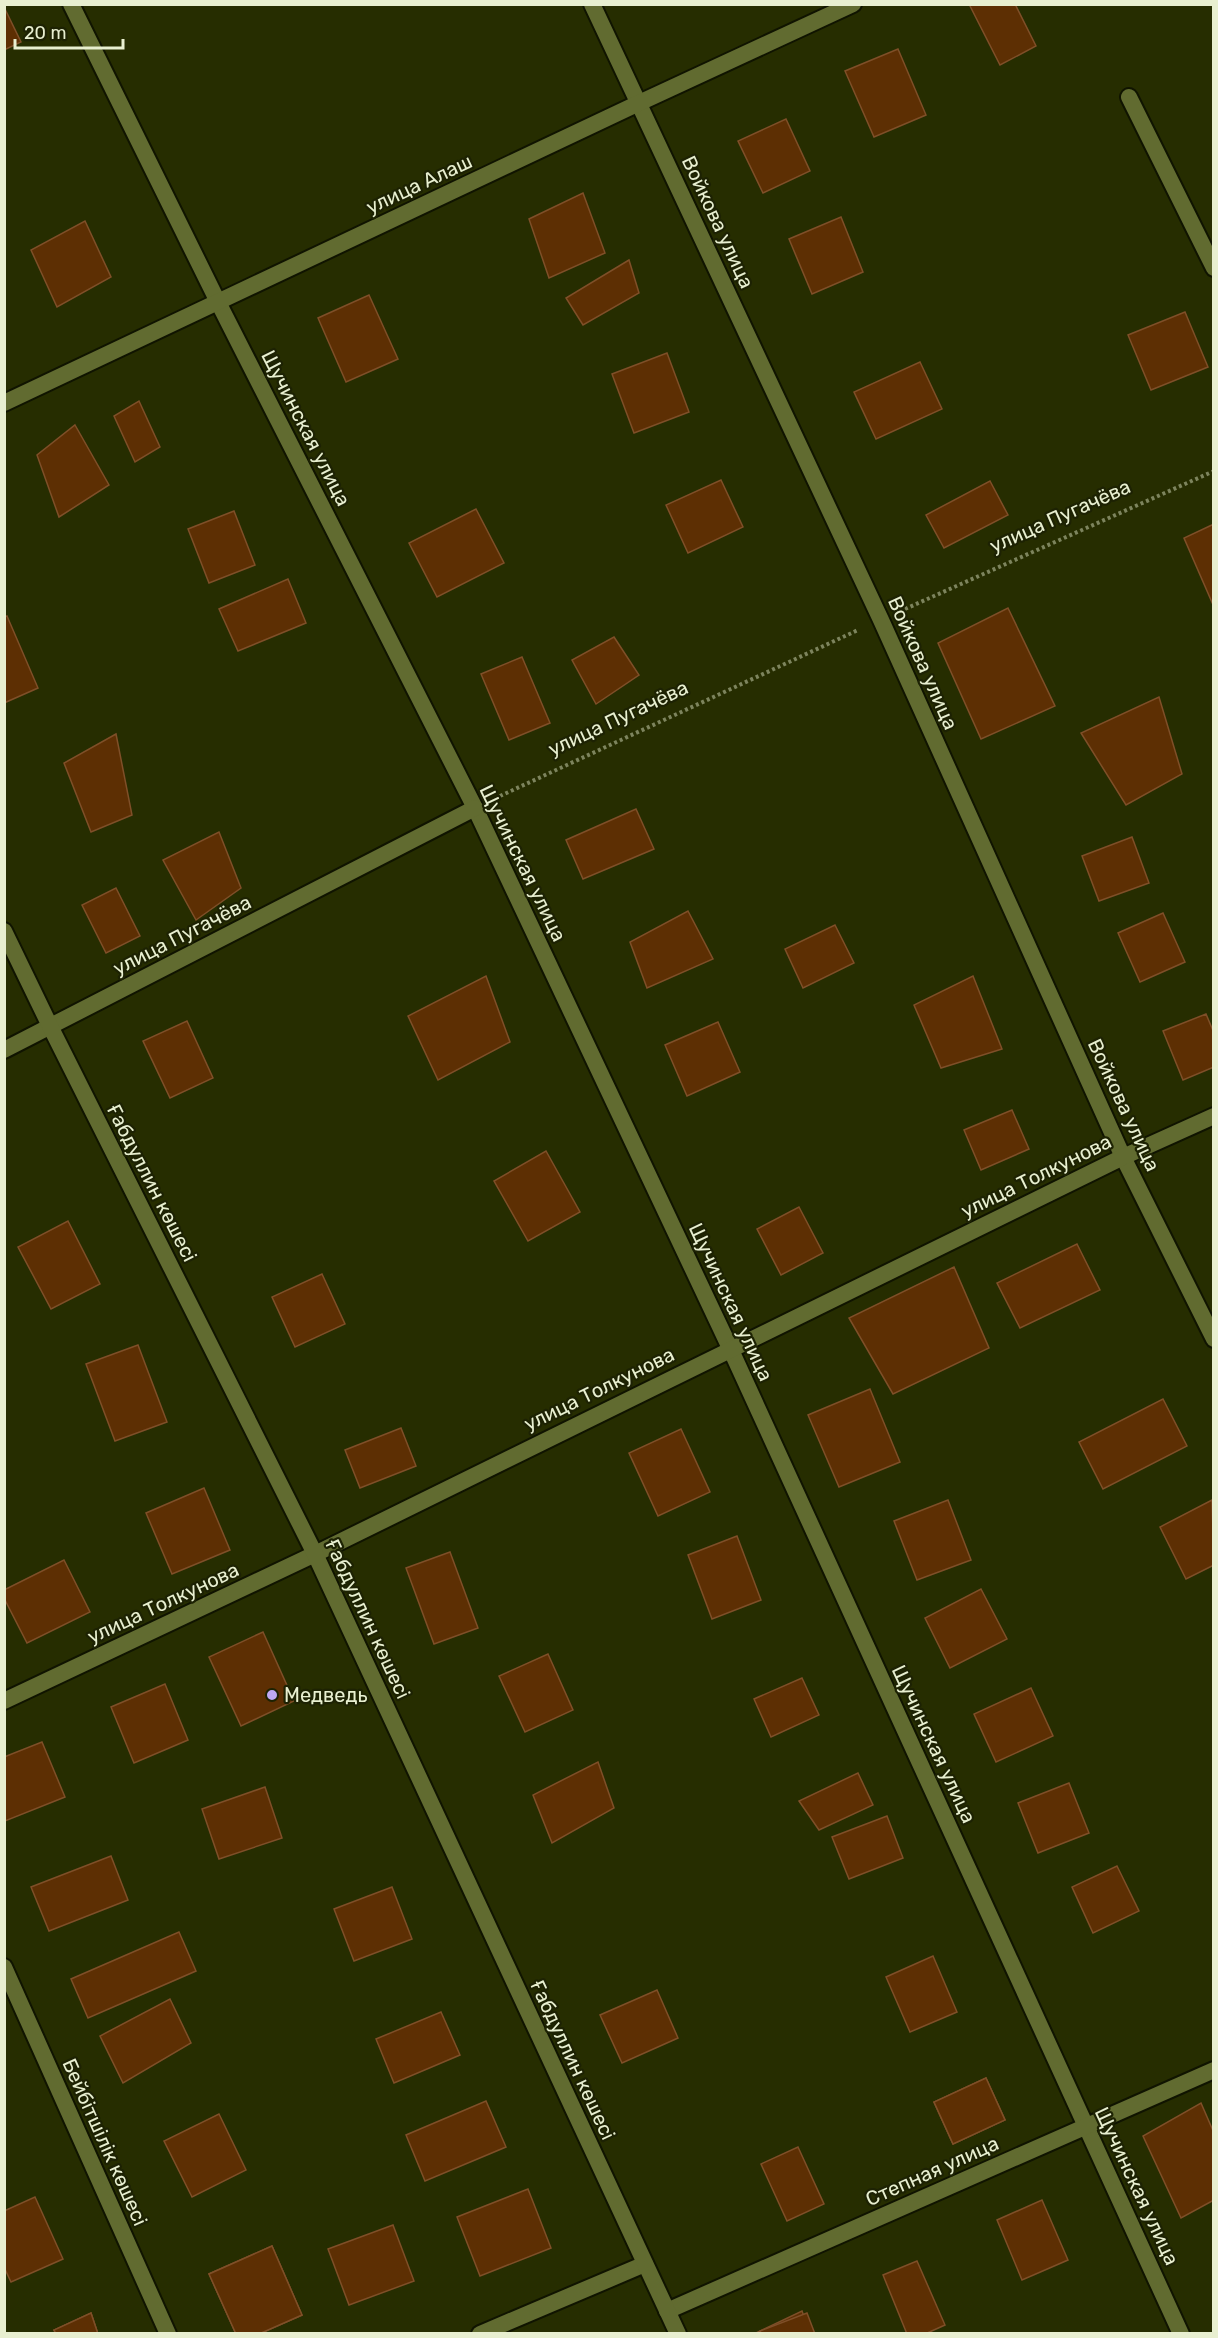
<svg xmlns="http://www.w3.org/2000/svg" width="1218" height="2338" viewBox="0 0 1218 2338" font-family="Rubik,sans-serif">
<rect width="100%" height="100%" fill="#262d00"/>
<!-- building -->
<g fill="#5d2f03" stroke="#7f4f28" stroke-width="1.5">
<path d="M969,4H1015L1036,46L1000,65Z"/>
<path d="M4,7L21,42L4,50Z"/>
<path d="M898,49L926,115L874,137L845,71Z"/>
<path d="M786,119L810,171L763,193L738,141Z"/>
<path d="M583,193L605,253L549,278L529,219Z"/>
<path d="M841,217L863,272L812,294L789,239Z"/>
<path d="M85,221L111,277L57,307L31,250Z"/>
<path d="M629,260L639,293L583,325L566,298Z"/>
<path d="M369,295L398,359L346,382L318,318Z"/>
<path d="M1185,312L1208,367L1151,390L1128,335Z"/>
<path d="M667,353L689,412L634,433L612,374Z"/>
<path d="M920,362L942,409L876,439L854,392Z"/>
<path d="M139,401L160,447L135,462L114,416Z"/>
<path d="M75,425L109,485L59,517L37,455Z"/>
<path d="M721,480L743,527L688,553L666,505Z"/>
<path d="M990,481L1008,515L944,548L926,515Z"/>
<path d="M476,509L504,563L437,597L409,543Z"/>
<path d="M234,511L255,565L209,583L188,529Z"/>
<path d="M1214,524V607L1184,538Z"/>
<path d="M288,579L306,623L238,651L219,609Z"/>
<path d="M1008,608L1055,706L981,739L938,643Z"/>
<path d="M7,616L38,688L4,703V617Z"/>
<path d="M614,637L639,675L596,704L572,660Z"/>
<path d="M522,657L550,723L509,740L481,674Z"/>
<path d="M1159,697L1182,774L1126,805L1081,733Z"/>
<path d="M116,734L132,815L91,832L64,763Z"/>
<path d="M636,809L654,849L583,879L566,840Z"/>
<path d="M219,832L241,888L196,920L163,860Z"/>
<path d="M1132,837L1149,883L1099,901L1082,856Z"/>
<path d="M116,888L140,936L106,953L82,905Z"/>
<path d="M688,911L713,959L647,988L630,942Z"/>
<path d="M1163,913L1185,962L1140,982L1118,933Z"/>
<path d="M835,925L854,963L803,988L785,949Z"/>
<path d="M486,976L510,1042L438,1080L408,1016Z"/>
<path d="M973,976L1002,1049L941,1068L914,1005Z"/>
<path d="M1206,1014L1214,1033V1067L1183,1080L1163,1031Z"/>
<path d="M187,1021L213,1078L170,1098L143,1041Z"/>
<path d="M718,1022L740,1072L687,1096L665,1045Z"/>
<path d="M1012,1110L1029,1149L981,1170L964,1130Z"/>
<path d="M546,1151L580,1212L528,1241L494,1181Z"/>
<path d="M799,1207L823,1253L781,1275L757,1229Z"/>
<path d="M68,1221L100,1284L51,1309L18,1247Z"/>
<path d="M1077,1244L1100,1290L1020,1328L997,1283Z"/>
<path d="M954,1267L989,1348L893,1394L849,1318Z"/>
<path d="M322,1274L345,1324L295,1347L272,1297Z"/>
<path d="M138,1345L167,1422L115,1441L86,1364Z"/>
<path d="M870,1389L900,1462L839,1487L808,1415Z"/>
<path d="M1163,1399L1187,1446L1103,1489L1079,1442Z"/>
<path d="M401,1428L416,1466L360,1488L345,1450Z"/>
<path d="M681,1429L710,1492L658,1516L629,1453Z"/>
<path d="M204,1488L230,1550L172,1574L146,1513Z"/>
<path d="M948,1500L971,1560L917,1580L894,1521Z"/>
<path d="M1212,1500L1214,1565L1186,1579L1160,1527Z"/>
<path d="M737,1536L761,1600L712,1619L688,1555Z"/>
<path d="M450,1552L478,1628L434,1644L406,1568Z"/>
<path d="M64,1560L90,1612L27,1643L4,1598V1590Z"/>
<path d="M981,1589L1007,1639L950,1668L925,1618Z"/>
<path d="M263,1632L294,1701L241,1726L209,1657Z"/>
<path d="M548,1654L573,1710L525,1732L499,1676Z"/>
<path d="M802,1678L819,1715L771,1737L754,1699Z"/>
<path d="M165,1684L188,1740L134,1763L111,1707Z"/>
<path d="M1031,1688L1053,1736L996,1762L974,1714Z"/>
<path d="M42,1742L65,1797L5,1821L4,1757Z"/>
<path d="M598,1762L614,1808L552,1843L533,1795Z"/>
<path d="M858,1773L873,1805L819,1830L799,1801Z"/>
<path d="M1069,1783L1089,1833L1038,1853L1018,1803Z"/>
<path d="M265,1787L282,1838L219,1859L202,1809Z"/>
<path d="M887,1816L903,1858L849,1879L832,1837Z"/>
<path d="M111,1856L128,1900L49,1931L31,1887Z"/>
<path d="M1117,1866L1139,1911L1093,1933L1072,1887Z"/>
<path d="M392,1887L412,1939L354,1961L334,1909Z"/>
<path d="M179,1932L196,1971L88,2018L71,1979Z"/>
<path d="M933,1956L957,2012L910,2032L886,1977Z"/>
<path d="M657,1990L678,2038L622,2063L600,2015Z"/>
<path d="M170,1999L191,2043L123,2083L100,2036Z"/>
<path d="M441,2012L460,2055L394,2083L376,2039Z"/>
<path d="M986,2078L1005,2120L953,2144L934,2102Z"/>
<path d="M986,2078L1005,2120L953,2144L934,2102Z"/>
<path d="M486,2101L506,2147L425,2181L406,2135Z"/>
<path d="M1201,2103L1214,2133V2200L1181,2218L1143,2136Z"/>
<path d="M219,2114L246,2170L192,2197L164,2141Z"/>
<path d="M798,2147L824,2204L787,2221L761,2164Z"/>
<path d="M528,2189L551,2248L480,2276L457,2217Z"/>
<path d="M35,2197L63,2259L11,2282L4,2267V2211Z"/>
<path d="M1042,2200L1068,2260L1022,2280L997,2220Z"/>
<path d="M393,2225L414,2281L349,2305L328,2249Z"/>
<path d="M272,2246L302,2315L259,2334H236L209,2274Z"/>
<path d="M272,2246L302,2315L259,2334H236L209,2274Z"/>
<path d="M917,2261L945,2325L925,2334H907L883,2275Z"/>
<path d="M802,2311L810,2334H757L756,2333Z"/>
<path d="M91,2313L98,2334H56L54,2330Z"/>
<path d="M91,2313L98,2334H56L54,2330Z"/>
<path d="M807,2313L815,2334H761L760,2331Z"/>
</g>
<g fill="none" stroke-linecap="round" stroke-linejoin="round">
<!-- service casing -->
<g stroke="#101400" stroke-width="20">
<g id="service">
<path d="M71,4L218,302"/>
<path d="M1129,97L1214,268"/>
</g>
</g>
<!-- minor casing -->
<g stroke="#101400" stroke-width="20">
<g id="minor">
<path d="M592,4L881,620L1123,1157L1214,1339"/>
<path d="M218,302L475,808L730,1348L1181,2334"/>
<path d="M4,403L639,103L853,4"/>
<path d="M4,1050L475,808"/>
<path d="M4,1701L315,1554L1123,1157L1214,1116"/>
<path d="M4,1967L168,2334"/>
<path d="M667,2311L1214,2070"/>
<path d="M480,2334L645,2264"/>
</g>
</g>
<!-- tertiary casing -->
<g stroke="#101400" stroke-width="20">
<path id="tertiary" d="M4,931L50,1026L315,1554L678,2334"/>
</g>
<!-- path -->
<g stroke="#7d845d" stroke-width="4" stroke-dasharray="3 3" stroke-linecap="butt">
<path d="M905,609L1214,471"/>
<path d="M500,796L858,630"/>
</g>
<!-- service -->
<use href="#service" stroke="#616b30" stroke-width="16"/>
<!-- minor -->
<use href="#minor" stroke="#616b30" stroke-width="16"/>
<!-- tertiary -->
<use href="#tertiary" stroke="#616b30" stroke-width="16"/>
</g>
<!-- markers -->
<circle fill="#bfa9f4" stroke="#1d2203" stroke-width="2" cx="272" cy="1695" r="6"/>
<g text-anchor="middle" stroke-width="4.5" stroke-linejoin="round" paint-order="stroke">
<!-- street labels -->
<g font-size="20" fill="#e8efd0" stroke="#1d2203">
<text transform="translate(419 184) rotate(-25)" y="7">улица Алаш</text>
<text transform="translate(718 222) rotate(65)" y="7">Войкова улица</text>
<text transform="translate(306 428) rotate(63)" y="7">Щучинская улица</text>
<text transform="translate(1060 516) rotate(-24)" y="7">улица Пугачёва</text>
<text transform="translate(923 663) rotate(66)" y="7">Войкова улица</text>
<text transform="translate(618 718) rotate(-25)" y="7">улица Пугачёва</text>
<text transform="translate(523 863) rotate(64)" y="7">Щучинская улица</text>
<text transform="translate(182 935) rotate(-27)" y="7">улица Пугачёва</text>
<text transform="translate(1124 1105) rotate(65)" y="7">Войкова улица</text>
<text transform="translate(1036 1176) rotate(-26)" y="7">улица Толкунова</text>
<text transform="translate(152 1183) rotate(63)" y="7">Ғабдуллин көшесі</text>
<text transform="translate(731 1302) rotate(65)" y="7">Щучинская улица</text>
<text transform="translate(599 1389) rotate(-26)" y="7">улица Толкунова</text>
<text transform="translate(163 1603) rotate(-25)" y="7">улица Толкунова</text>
<text transform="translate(368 1619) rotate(65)" y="7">Ғабдуллин көшесі</text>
<text transform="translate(934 1744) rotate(65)" y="7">Щучинская улица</text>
<text transform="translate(573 2060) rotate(65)" y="7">Ғабдуллин көшесі</text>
<text transform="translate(105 2142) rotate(66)" y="7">Бейбітшілік көшесі</text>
<text transform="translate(932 2171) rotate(-24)" y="7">Степная улица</text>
<text transform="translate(1137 2186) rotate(65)" y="7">Щучинская улица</text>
</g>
<!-- poi labels -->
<g font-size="20" fill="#e8efd0" stroke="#1d2203" text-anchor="start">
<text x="284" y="1702">Медведь</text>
</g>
</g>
<!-- border -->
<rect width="1218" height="2338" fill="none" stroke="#e8efd0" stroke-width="12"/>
<!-- scale -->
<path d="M15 39v9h108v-9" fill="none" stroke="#e8efd0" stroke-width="3"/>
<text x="24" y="39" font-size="18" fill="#e8efd0" stroke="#1d2203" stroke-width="4.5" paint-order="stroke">20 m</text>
</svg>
